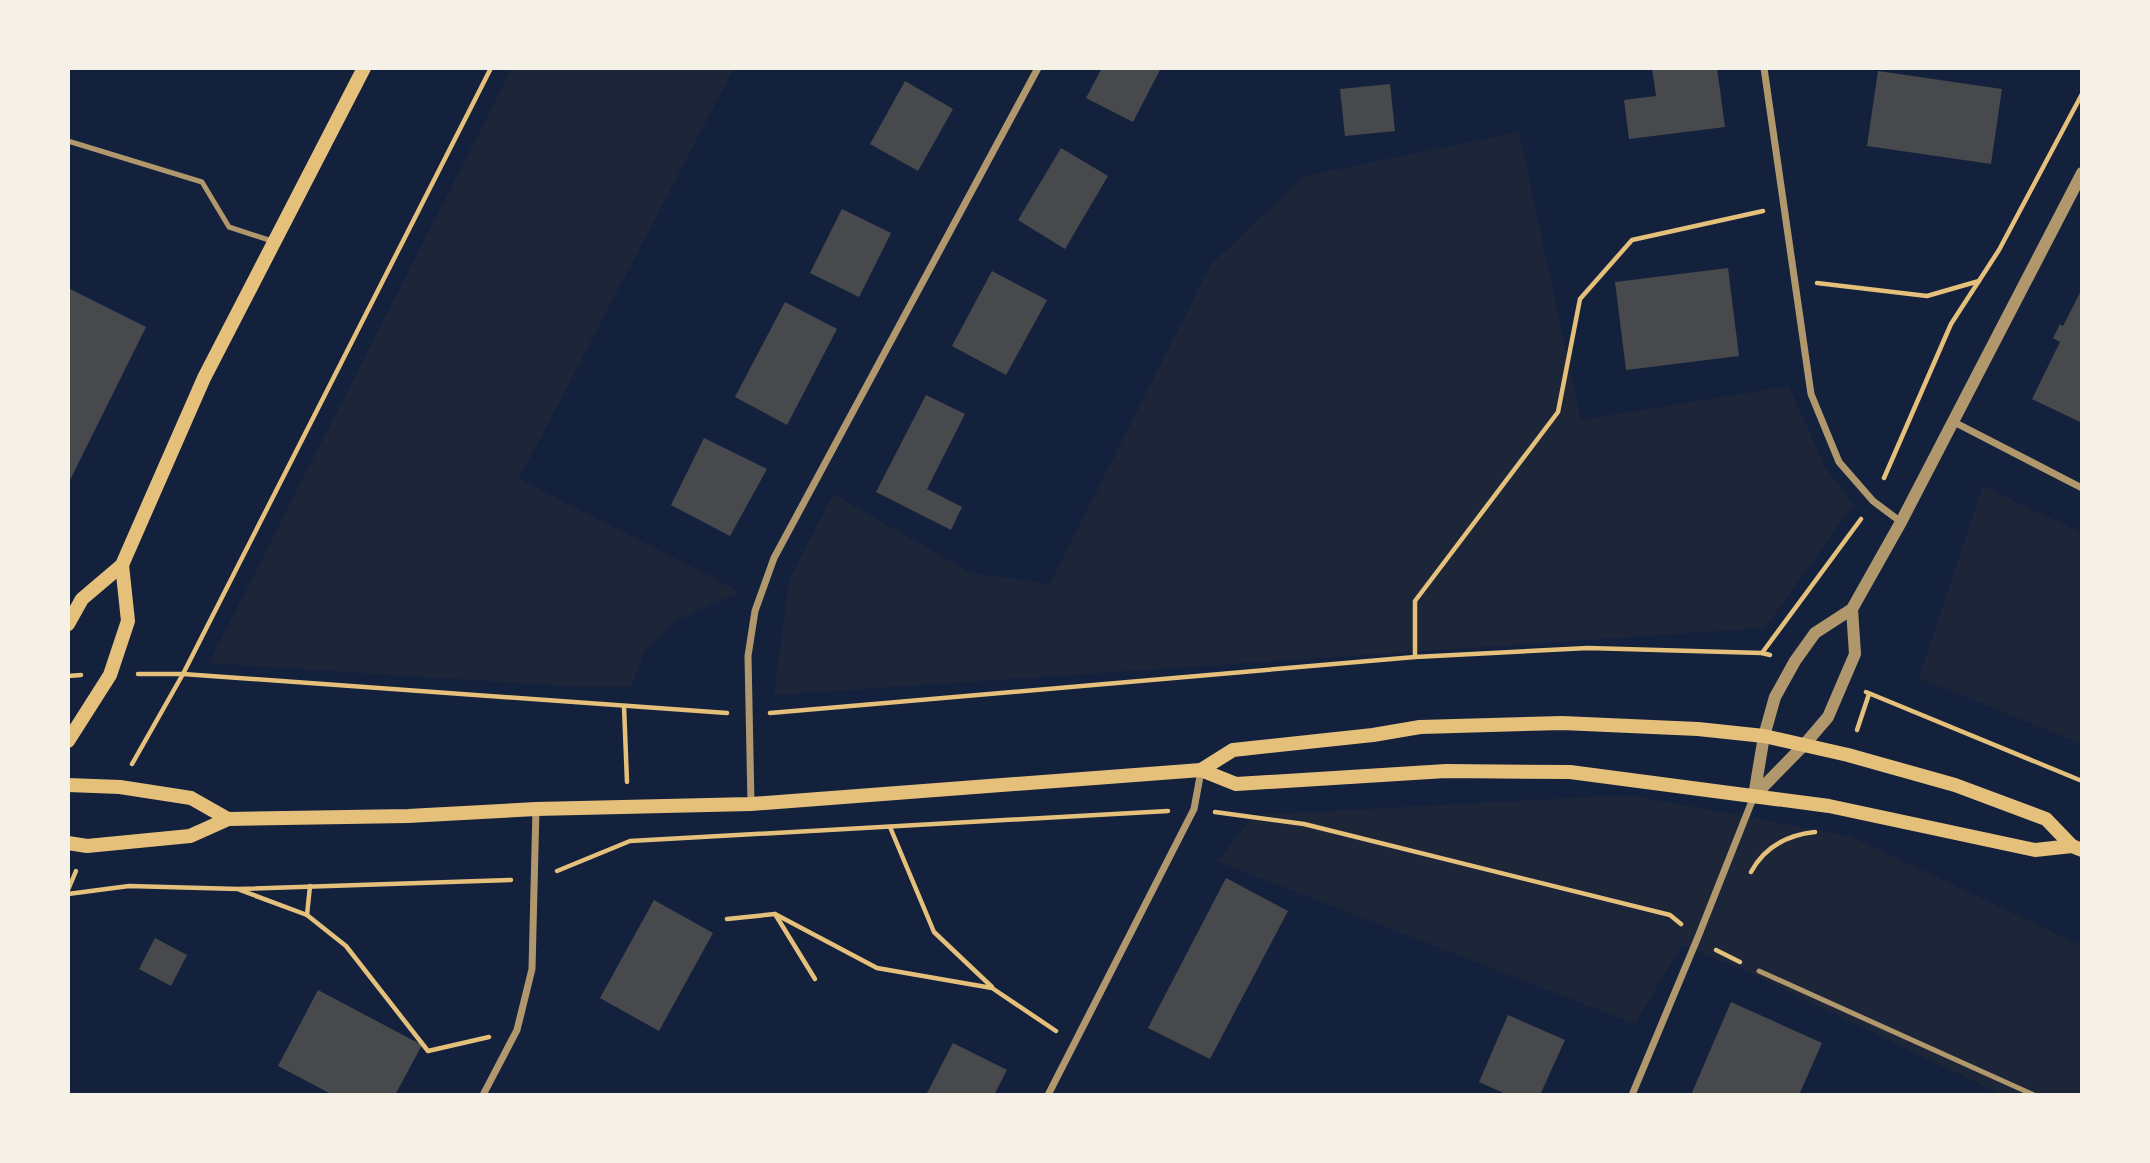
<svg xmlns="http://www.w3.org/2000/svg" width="2150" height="1163" viewBox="0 0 2150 1163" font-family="'DM Sans',sans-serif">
<rect width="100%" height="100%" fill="#14213d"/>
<!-- green -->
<g fill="#1d2539">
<path d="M512,68H734L519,479L741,592L677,620L645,650L631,687H581L209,663Z"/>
<path d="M1519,132L1581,420L1789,386L1824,465L1853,505L1765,628L774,695L789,581L833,494L971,573L1050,584L1211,264L1305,176Z"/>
<path d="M1983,486L2082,533V744L1919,678Z"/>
<path d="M1629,795L1850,836L2082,946V1095H2002L1750,973L1682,945L1635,1024L1217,861L1254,815Z"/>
</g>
<!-- building -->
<g fill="#48494c">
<path d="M1102,68H1161L1133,122L1086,98Z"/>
<path d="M1652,68H1717L1725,127L1629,139L1624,100L1656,96Z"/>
<path d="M1878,71L2002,89L1991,164L1867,146Z"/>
<path d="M905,81L953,109L918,171L870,144Z"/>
<path d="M1390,84L1395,131L1345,136L1340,89Z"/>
<path d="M1061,148L1108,176L1065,249L1018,220Z"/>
<path d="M842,209L891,233L859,297L810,273Z"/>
<path d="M1728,268L1739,356L1626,370L1615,282Z"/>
<path d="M992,271L1047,300L1006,375L952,346Z"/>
<path d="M68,288L146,327L68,484Z"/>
<path d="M2082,289V423L2032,399L2060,342L2053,338L2060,324L2063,326Z"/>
<path d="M785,302L837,329L787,425L735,397Z"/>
<path d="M926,395L965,414L927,489L962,507L951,530L876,492Z"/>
<path d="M704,438L767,469L730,536L671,505Z"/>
<path d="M1226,878L1288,911L1210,1059L1148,1028Z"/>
<path d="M654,900L713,933L659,1031L600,998Z"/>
<path d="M155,938L187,955L171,986L139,969Z"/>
<path d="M318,990L422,1045L395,1095H333L278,1066Z"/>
<path d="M1731,1002L1822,1043L1799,1095H1691Z"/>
<path d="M1508,1015L1565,1040L1540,1095H1508L1479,1082Z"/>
<path d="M953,1043L1007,1070L994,1095H926Z"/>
</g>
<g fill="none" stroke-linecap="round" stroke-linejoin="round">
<!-- path -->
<g stroke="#e5c07b" stroke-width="4.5">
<path d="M1817,283L1927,296L1979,281"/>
<path d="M1884,478L1951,324L1999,250L2082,94"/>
<path d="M1762,653L1861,519"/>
<path d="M1415,657V601L1558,412L1580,299L1632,240L1763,211"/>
<path d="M138,674H183L727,713"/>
<path d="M68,676L81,675"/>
<path d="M1866,692L2082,781"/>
<path d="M624,706L627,782"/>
<path d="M770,713L1415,657L1588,648L1762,653L1770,655"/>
<path d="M1857,730L1869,694"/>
<path d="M132,764L183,674L491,68"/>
<path d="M1215,812L1304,824L1670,915L1681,924"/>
<path d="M890,827L934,932L992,987"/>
<path d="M557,871L630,841L1168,811"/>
<path d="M1751,872C1765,846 1787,835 1815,832"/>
<path d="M68,890L76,871"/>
<path d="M240,890L307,915L346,946L428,1051L489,1037"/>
<path d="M68,894L129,886L238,889L511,880"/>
<path d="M775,914L815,979"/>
<path d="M307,915L310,886"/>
<path d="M727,919L775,914L877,968L992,988L1056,1031"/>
<path d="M1716,950L1740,962"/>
</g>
<!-- service -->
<g stroke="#b1986c" stroke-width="5">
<path d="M68,141L202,182L229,227L272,241"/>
<path d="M1759,971L2034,1095"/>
</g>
<!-- minor -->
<g stroke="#b1986c" stroke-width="7">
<path d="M1764,68L1811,394L1839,462L1873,501L1901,522"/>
<path d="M1952,421L2082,488"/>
<path d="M751,804L748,656L755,611L774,558L1038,68"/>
<path d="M483,1095L517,1030L532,969L536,809"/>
<path d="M1048,1095L1194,809L1201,771"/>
<path d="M1632,1095L1698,937L1754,796"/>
</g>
<!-- tertiary -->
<g stroke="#b1986c" stroke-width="12">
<path d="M1754,796L1764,736L1775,697L1795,661L1815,633L1852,609L1901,522L2082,173"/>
<path d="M1754,796L1804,745L1828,717L1855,654L1852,609"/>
</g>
<!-- secondary -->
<g stroke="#e5c07b" stroke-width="14">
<path d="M68,624L82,599L122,565L204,378L364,68"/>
<path d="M68,741L110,675L128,621L122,565"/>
<path d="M1201,770L1233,750L1373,735L1420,727L1562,723L1698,729L1764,736L1848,755L1955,785L2046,819L2072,846"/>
<path d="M68,785L120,787L191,798L228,819"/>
<path d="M68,843L87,846L190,836L228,819L408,816L536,809L751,804L1201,770L1236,784L1446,771L1570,772L1829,806L2035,850L2072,846L2082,850"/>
</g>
</g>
<!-- border -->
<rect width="2150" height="1163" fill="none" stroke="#f6f1e7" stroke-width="140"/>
</svg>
